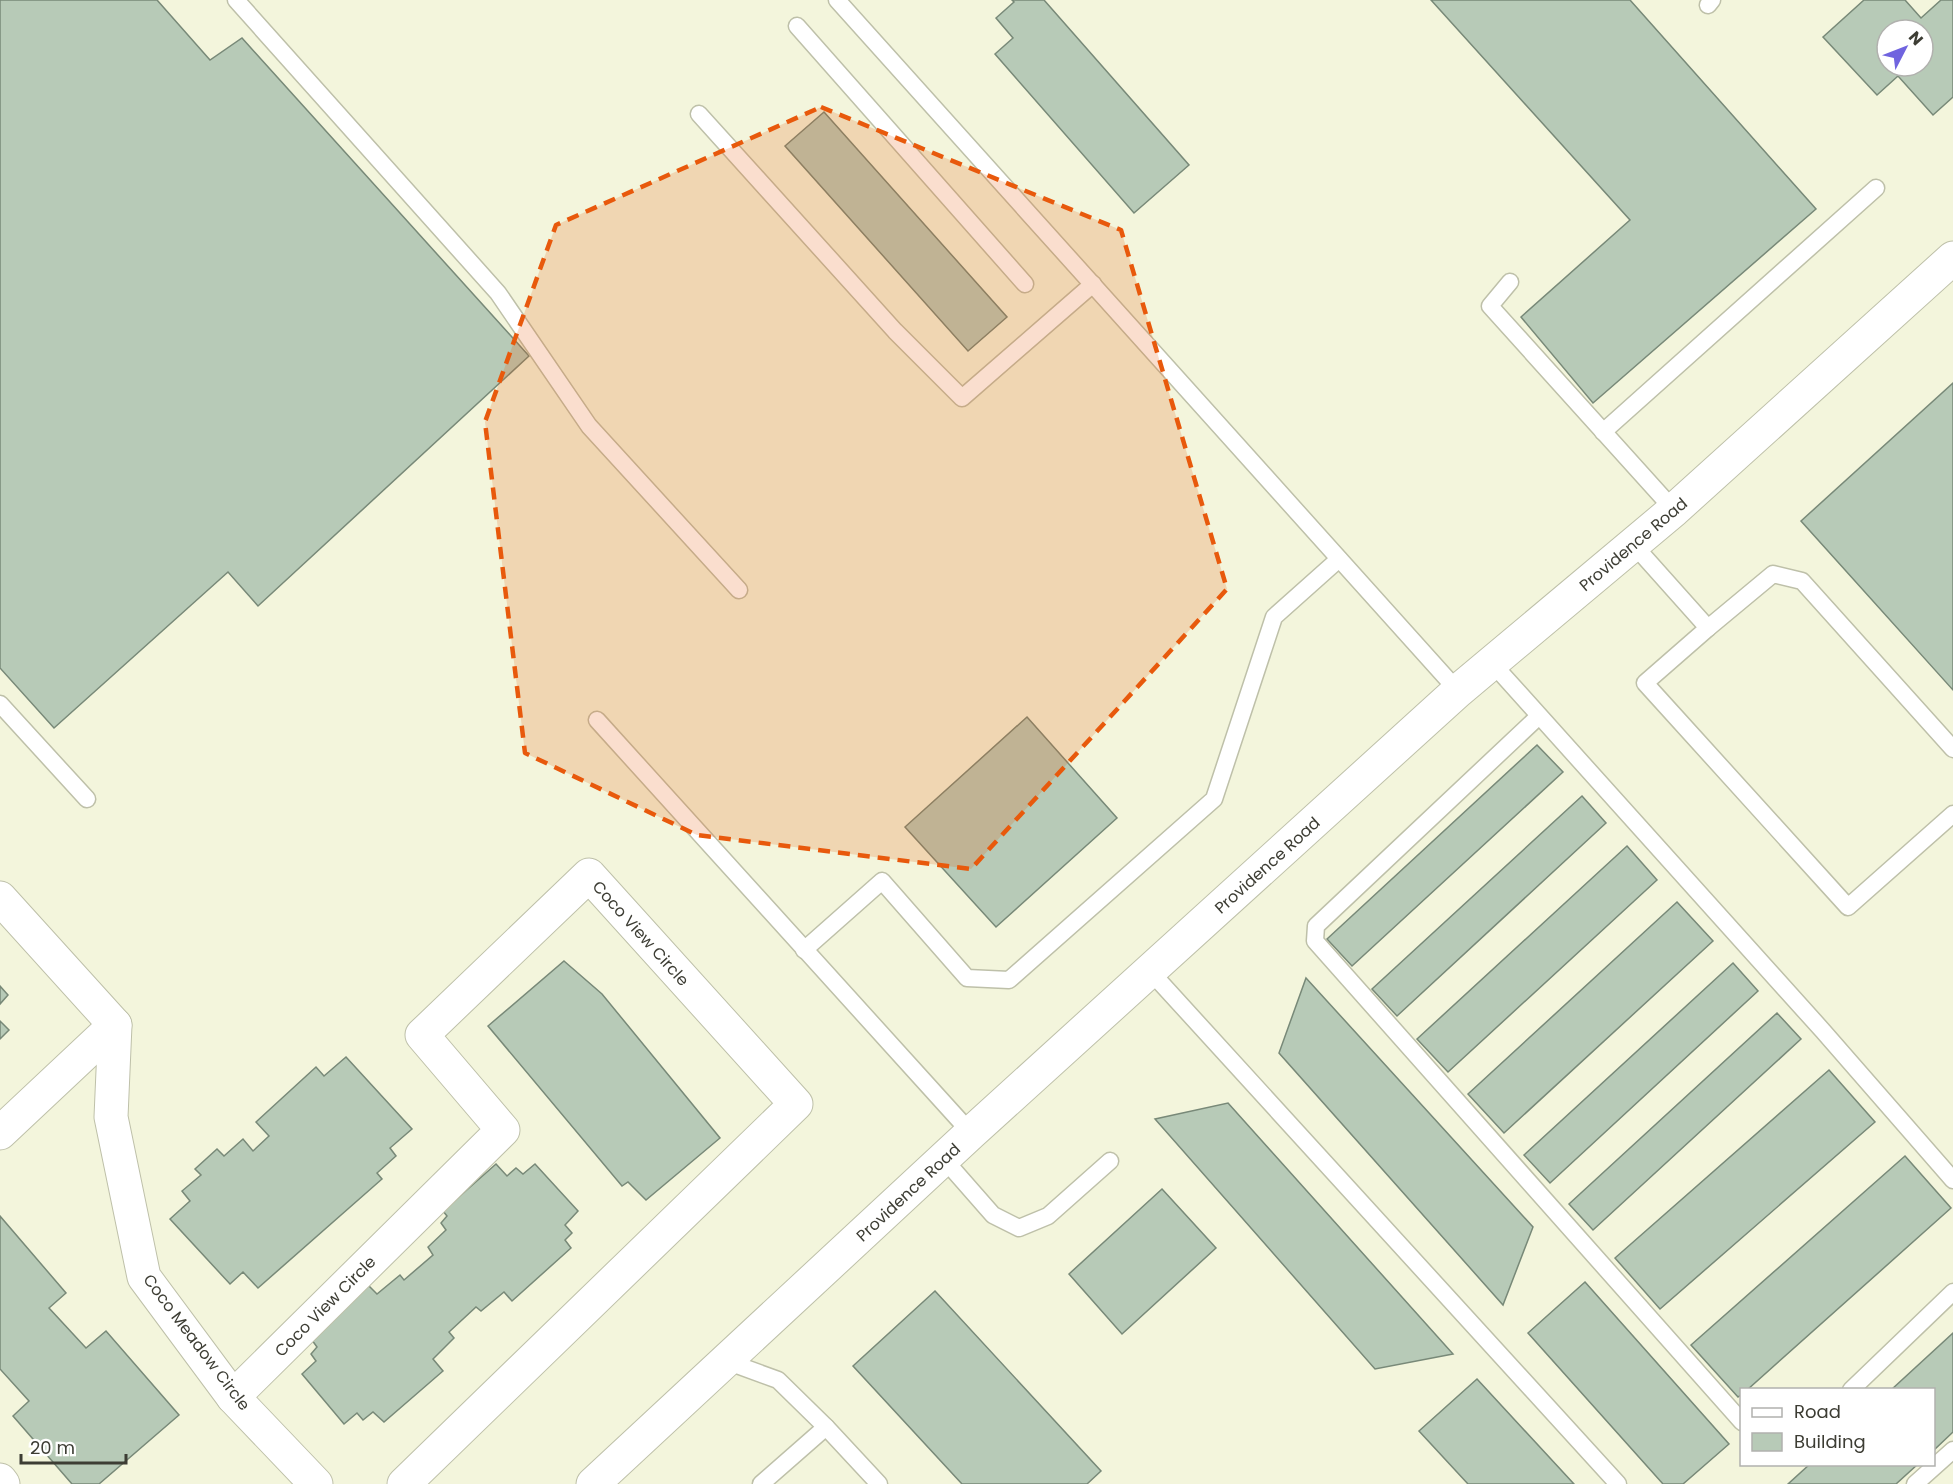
<svg xmlns="http://www.w3.org/2000/svg" width="1953" height="1484" viewBox="0 0 1953 1484" font-family="Poppins,sans-serif">
<rect width="100%" height="100%" fill="#f3f5dc"/>
<!-- building -->
<g fill="#b7cab7" stroke="#788978" stroke-width="1.5" fill-rule="evenodd">
<path d="M0,0H157L210,60L242,38L529,356L258,606L228,572L54,728L0,668Z"/>
<path d="M1012,0H1044L1189,165L1134,213L995,54L1013,38L996,18L1014,2Z"/>
<path d="M1431,0H1630L1816,209L1593,403L1521,317L1630,220Z"/>
<path d="M1864,0H1905L1921,18L1941,0H1953V97L1933,115L1898,76L1877,95L1823,37ZM1887,30H1923V66H1887Z"/>
<path d="M824,112L1007,317L968,351L785,146Z"/>
<path d="M1953,383V690L1801,521Z"/>
<path d="M1027,717L1117,818L996,927L905,827Z"/>
<path d="M1537,745L1563,772L1352,966L1327,939Z"/>
<path d="M1582,796L1606,823L1397,1016L1372,989Z"/>
<path d="M1627,846L1657,880L1448,1072L1417,1039Z"/>
<path d="M1677,902L1713,941L1504,1133L1468,1094Z"/>
<path d="M564,961L602,994L720,1138L646,1200L628,1182L622,1186L488,1026Z"/>
<path d="M1733,963L1758,991L1550,1183L1524,1155Z"/>
<path d="M1306,978L1533,1227L1503,1305L1279,1053Z"/>
<path d="M0,986L8,995L0,1004Z"/>
<path d="M1777,1013L1801,1039L1593,1230L1569,1204Z"/>
<path d="M0,1021L9,1030L0,1039Z"/>
<path d="M346,1057L412,1129L390,1148L396,1156L377,1173L382,1179L258,1288L243,1272L230,1284L170,1219L190,1201L182,1191L201,1175L195,1169L217,1149L224,1156L243,1139L253,1151L269,1136L256,1122L316,1067L324,1076Z"/>
<path d="M1829,1070L1875,1122L1660,1309L1615,1258Z"/>
<path d="M1228,1103L1453,1354L1375,1369L1155,1119Z"/>
<path d="M1905,1156L1951,1208L1747,1390H1742V1394L1738,1397L1691,1345Z"/>
<path d="M496,1164L507,1176L516,1168L523,1174L535,1164L578,1211L565,1225L572,1233L565,1240L571,1248L512,1301L504,1292L481,1311L476,1307L449,1332L454,1338L433,1359L443,1371L384,1422L373,1412L363,1420L357,1413L344,1424L302,1374L316,1361L311,1354L317,1347L309,1336L366,1283L377,1294L400,1275L404,1280L433,1255L428,1247L446,1230L441,1223L447,1216L443,1211Z"/>
<path d="M1162,1189L1216,1248L1122,1334L1069,1274Z"/>
<path d="M0,1216L66,1293L49,1308L86,1348L106,1331L179,1415L99,1484H72L13,1416L29,1401L0,1369Z"/>
<path d="M1585,1282L1729,1444L1683,1484H1663L1528,1333Z"/>
<path d="M935,1291L1101,1471L1087,1484H962L853,1366Z"/>
<path d="M1953,1333V1432L1934,1450V1390H1891Z"/>
<path d="M1477,1379L1574,1484H1468L1419,1431Z"/>
<path d="M1810,1464H1918L1896,1484H1788Z"/>
</g>
<g fill="none" stroke-linecap="round" stroke-linejoin="round">
<!-- service casing -->
<g stroke="#bec0a9" stroke-width="19">
<g id="service">
<path d="M236,0L498,293L589,426L739,590"/>
<path d="M837,0L1458,691"/>
<path d="M1708,5L1712,0"/>
<path d="M797,26L1025,284"/>
<path d="M699,114L895,331L962,398L1093,284"/>
<path d="M1510,282L1490,306L1674,510"/>
<path d="M1603,432L1876,188"/>
<path d="M1633,544L1708,628L1645,683L1848,907L1953,814"/>
<path d="M1708,628L1773,574L1802,581L1953,749"/>
<path d="M1492,663L1823,1031L1953,1180"/>
<path d="M0,704L87,799"/>
<path d="M1539,716L1316,926L1315,941L1742,1422"/>
<path d="M597,720L971,1133"/>
<path d="M804,950L882,881L967,978L1009,980L1214,799L1274,617L1339,559"/>
<path d="M1150,971L1618,1484"/>
<path d="M943,1158L993,1215L1019,1228L1048,1216L1110,1161"/>
<path d="M726,1361L778,1380L826,1427L879,1484"/>
<path d="M1851,1390L1953,1292"/>
<path d="M761,1484L826,1427"/>
<path d="M1915,1484L1953,1450"/>
</g>
</g>
<!-- minor casing -->
<g stroke="#bec0a9" stroke-width="35">
<g id="minor">
<path d="M0,898L115,1025L111,1117L144,1277L233,1397L316,1484"/>
<path d="M0,1133L115,1025"/>
<path d="M233,1397L503,1130L422,1035L589,875L796,1104L404,1484"/>
<path d="M0,1480L3,1484"/>
</g>
</g>
<!-- tertiary casing -->
<g stroke="#bec0a9" stroke-width="35">
<path id="tertiary" d="M593,1484L971,1133L1458,691L1674,510L1953,258"/>
</g>
<!-- service -->
<use href="#service" stroke="#fff" stroke-width="16"/>
<!-- minor -->
<use href="#minor" stroke="#fff" stroke-width="33"/>
<!-- tertiary -->
<use href="#tertiary" stroke="#fff" stroke-width="33"/>
</g>
<!-- marked area -->
<path fill="#e8590c" fill-opacity="0.2" stroke="#e8590c" stroke-width="4.5" stroke-dasharray="12 8" stroke-linejoin="round" d="M821,107L1121,230L1227,589L971,869L697,835L525,753L485,422L556,225Z"/>
<g text-anchor="middle" stroke-width="6" stroke-linejoin="round" paint-order="stroke">
<!-- street labels -->
<g font-size="16" fill="#3d3d34" stroke="#fff">
<text transform="translate(1633 544) rotate(-40)" y="6">Providence Road</text>
<text transform="translate(1267 865) rotate(-42)" y="6">Providence Road</text>
<text transform="translate(641 933) rotate(48)" y="6">Coco View Circle</text>
<text transform="translate(908 1192) rotate(-43)" y="6">Providence Road</text>
<text transform="translate(325 1306) rotate(-45)" y="6">Coco View Circle</text>
<text transform="translate(197 1342) rotate(53)" y="6">Coco Meadow Circle</text>
</g>
</g>
<!-- legend -->
<rect x="1740" y="1388" width="195" height="78" fill="#ffffff" stroke="#b1b1ae" stroke-width="1.5"/>
<rect x="1752" y="1408" width="30" height="9" fill="#ffffff" stroke="#b1b1ae" stroke-width="1.5"/>
<text x="1794" y="1418" font-size="18" fill="#3d3d34">Road</text>
<rect x="1752" y="1433" width="30" height="18" fill="#b7cab7" stroke="#b1b1ae" stroke-width="1.5"/>
<text x="1794" y="1448" font-size="18" fill="#3d3d34">Building</text>
<!-- north arrow -->
<g transform="translate(1905 48) rotate(48)"><circle r="28" fill="#ffffff" stroke="#b1b1ae" stroke-width="1.5"/>
<path d="M0-4.5L10 22L0 15L-10 22Z" fill="#7064df"/>
<text y="-9" font-size="16" font-weight="bold" text-anchor="middle" fill="#3d3d34">N</text>
</g>
<!-- scale -->
<path d="M21 1454v9h105v-9" fill="none" stroke="#3d3d34" stroke-width="3"/>
<text x="30" y="1454" font-size="18" fill="#3d3d34" stroke="#ffffff" stroke-width="4.5" paint-order="stroke">20 m</text>
</svg>
